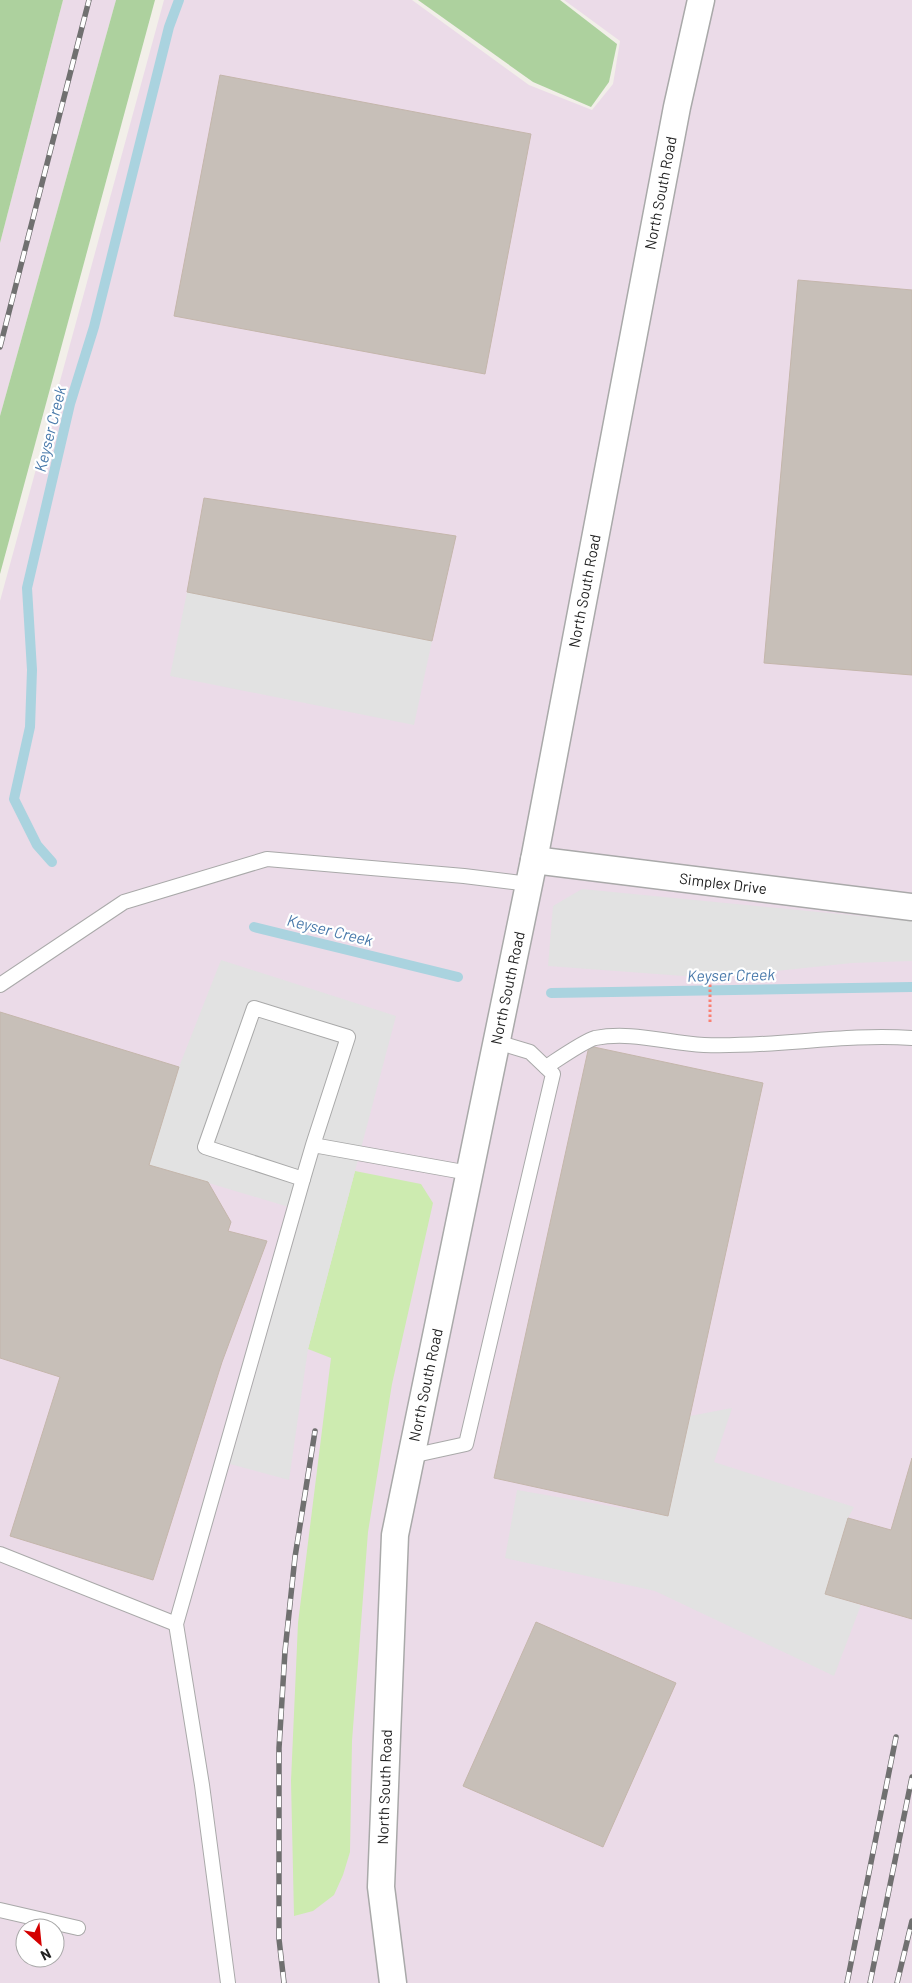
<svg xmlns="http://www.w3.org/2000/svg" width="912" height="1983" viewBox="0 0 912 1983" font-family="Barlow,sans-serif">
<rect width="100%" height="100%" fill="#f2efe9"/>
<!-- industrial -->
<g fill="#ebdbe8" fill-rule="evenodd">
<path d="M63,0H116L0,416V243Z"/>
<path d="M164,0H412L529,85L592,110L613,84L620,41L564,0H912V1983H0V601ZM25,1928H55V1958H25Z"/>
</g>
<!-- grass -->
<path fill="#cdebb0" d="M355,1171L421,1184L433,1203L392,1384L368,1532L352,1741L350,1852L343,1875L334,1895L313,1911L294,1916L291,1781L298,1623L331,1358L308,1349Z"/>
<!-- forest -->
<g fill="#add19e">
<path d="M0,0H63L0,243Z"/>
<path d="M116,0H155L0,574V416Z"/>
<path d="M418,0H560L617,44L609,82L591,107L533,82Z"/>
</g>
<!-- parking -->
<g fill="#e2e2e2">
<path d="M187,592L432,641L414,725L170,676Z"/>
<path d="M582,889L912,921V961L852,963L711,978L548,966L553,906Z"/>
<path d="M221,960L396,1016L308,1349L289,1480L230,1464L302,1211L149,1165L179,1067Z"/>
<path d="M732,1408L714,1462L854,1507L848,1518L825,1594L861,1605L834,1676L655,1591L505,1558L517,1490L668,1516L690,1416Z"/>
</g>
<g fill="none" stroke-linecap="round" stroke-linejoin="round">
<!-- stream -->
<g stroke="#aad3df" stroke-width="10">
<path d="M52,862L37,845L14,799L30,727L32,670L27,588L70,404L94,327L169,27L179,0"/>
<path d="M254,927L458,977"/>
<path d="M551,993L912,987"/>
</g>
</g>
<!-- building -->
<g fill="#c7bfb8" stroke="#c4b6ab">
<path d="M220,75L531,134L485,374L174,316Z"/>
<path d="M798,280L912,290V675L764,663Z"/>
<path d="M204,498L456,536L432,641L187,592Z"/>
<path d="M0,1012L179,1067L149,1165L208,1182L231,1222L228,1231L267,1241L222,1362L153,1580L10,1536L60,1377L0,1358Z"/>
<path d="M589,1046L763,1083L668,1516L494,1478Z"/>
<path d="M912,1458V1619L825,1594L848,1518L891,1530Z"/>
<path d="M536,1622L676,1683L603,1847L463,1786Z"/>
</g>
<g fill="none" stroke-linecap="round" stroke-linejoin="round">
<!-- lane casing -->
<g stroke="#a9a9a9" stroke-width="16">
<g id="lane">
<path d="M0,985L124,902L267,859L464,876L529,884"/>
<path d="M546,1067C557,1060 584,1041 595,1038C632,1031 667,1043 704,1045C773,1048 843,1033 912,1038"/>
<path d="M313,1145L303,1179L205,1147L254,1008L348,1037L313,1145L469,1173"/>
<path d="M411,1456L466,1444L553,1074L530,1052L497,1042"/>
<path d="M0,1554L176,1624"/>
<path d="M0,1910L78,1928"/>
<path d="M228,1983L202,1785L176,1624L303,1179"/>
</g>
</g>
<!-- street casing -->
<g stroke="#a9a9a9" stroke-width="29">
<g id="street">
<path d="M534,860L912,907"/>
<path d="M393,1983L381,1887L395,1535L534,860L677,107L701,0"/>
</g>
</g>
<!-- path -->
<path stroke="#fa8072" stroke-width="3" stroke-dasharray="2.5 2.5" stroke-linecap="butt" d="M710,1022V981"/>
<!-- lane -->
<use href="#lane" stroke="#fff" stroke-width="14"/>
<!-- street -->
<use href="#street" stroke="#fff" stroke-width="26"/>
<!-- rail casing -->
<g stroke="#707070" stroke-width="5.5">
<g id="rail">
<path d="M0,347L89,0"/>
<path d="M284,1983L279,1939V1748L285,1651L295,1557L315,1431"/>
<path d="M847,1983L896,1737"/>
<path d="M870,1983L912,1777"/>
<path d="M897,1983L912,1921"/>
</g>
</g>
<!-- rail -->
<use href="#rail" stroke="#fff" stroke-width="4" stroke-dasharray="11" stroke-linecap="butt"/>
</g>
<g text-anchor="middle" stroke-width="4.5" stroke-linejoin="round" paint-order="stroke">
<!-- street labels -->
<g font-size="15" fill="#222" stroke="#fff">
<text transform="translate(661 193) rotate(-79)" y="5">North South Road</text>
<text transform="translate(585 591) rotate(-79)" y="5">North South Road</text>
<text transform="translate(723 884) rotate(7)" y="5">Simplex Drive</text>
<text transform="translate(508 988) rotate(-78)" y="5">North South Road</text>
<text transform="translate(426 1385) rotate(-78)" y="5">North South Road</text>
<text transform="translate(385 1787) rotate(-88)" y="5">North South Road</text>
</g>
<!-- water labels -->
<g font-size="16" font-style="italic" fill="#4a7aab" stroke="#fff">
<text transform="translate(50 429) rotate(-76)" y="6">Keyser Creek</text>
<text transform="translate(330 930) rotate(14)" y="6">Keyser Creek</text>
<text transform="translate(731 975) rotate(-1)" y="6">Keyser Creek</text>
</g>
</g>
<!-- north arrow -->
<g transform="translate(40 1943) rotate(153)"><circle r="24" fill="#ffffff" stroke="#a7a7a7"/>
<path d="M0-4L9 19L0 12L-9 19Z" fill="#d40000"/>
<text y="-8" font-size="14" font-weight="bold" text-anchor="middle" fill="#222222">N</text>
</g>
</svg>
